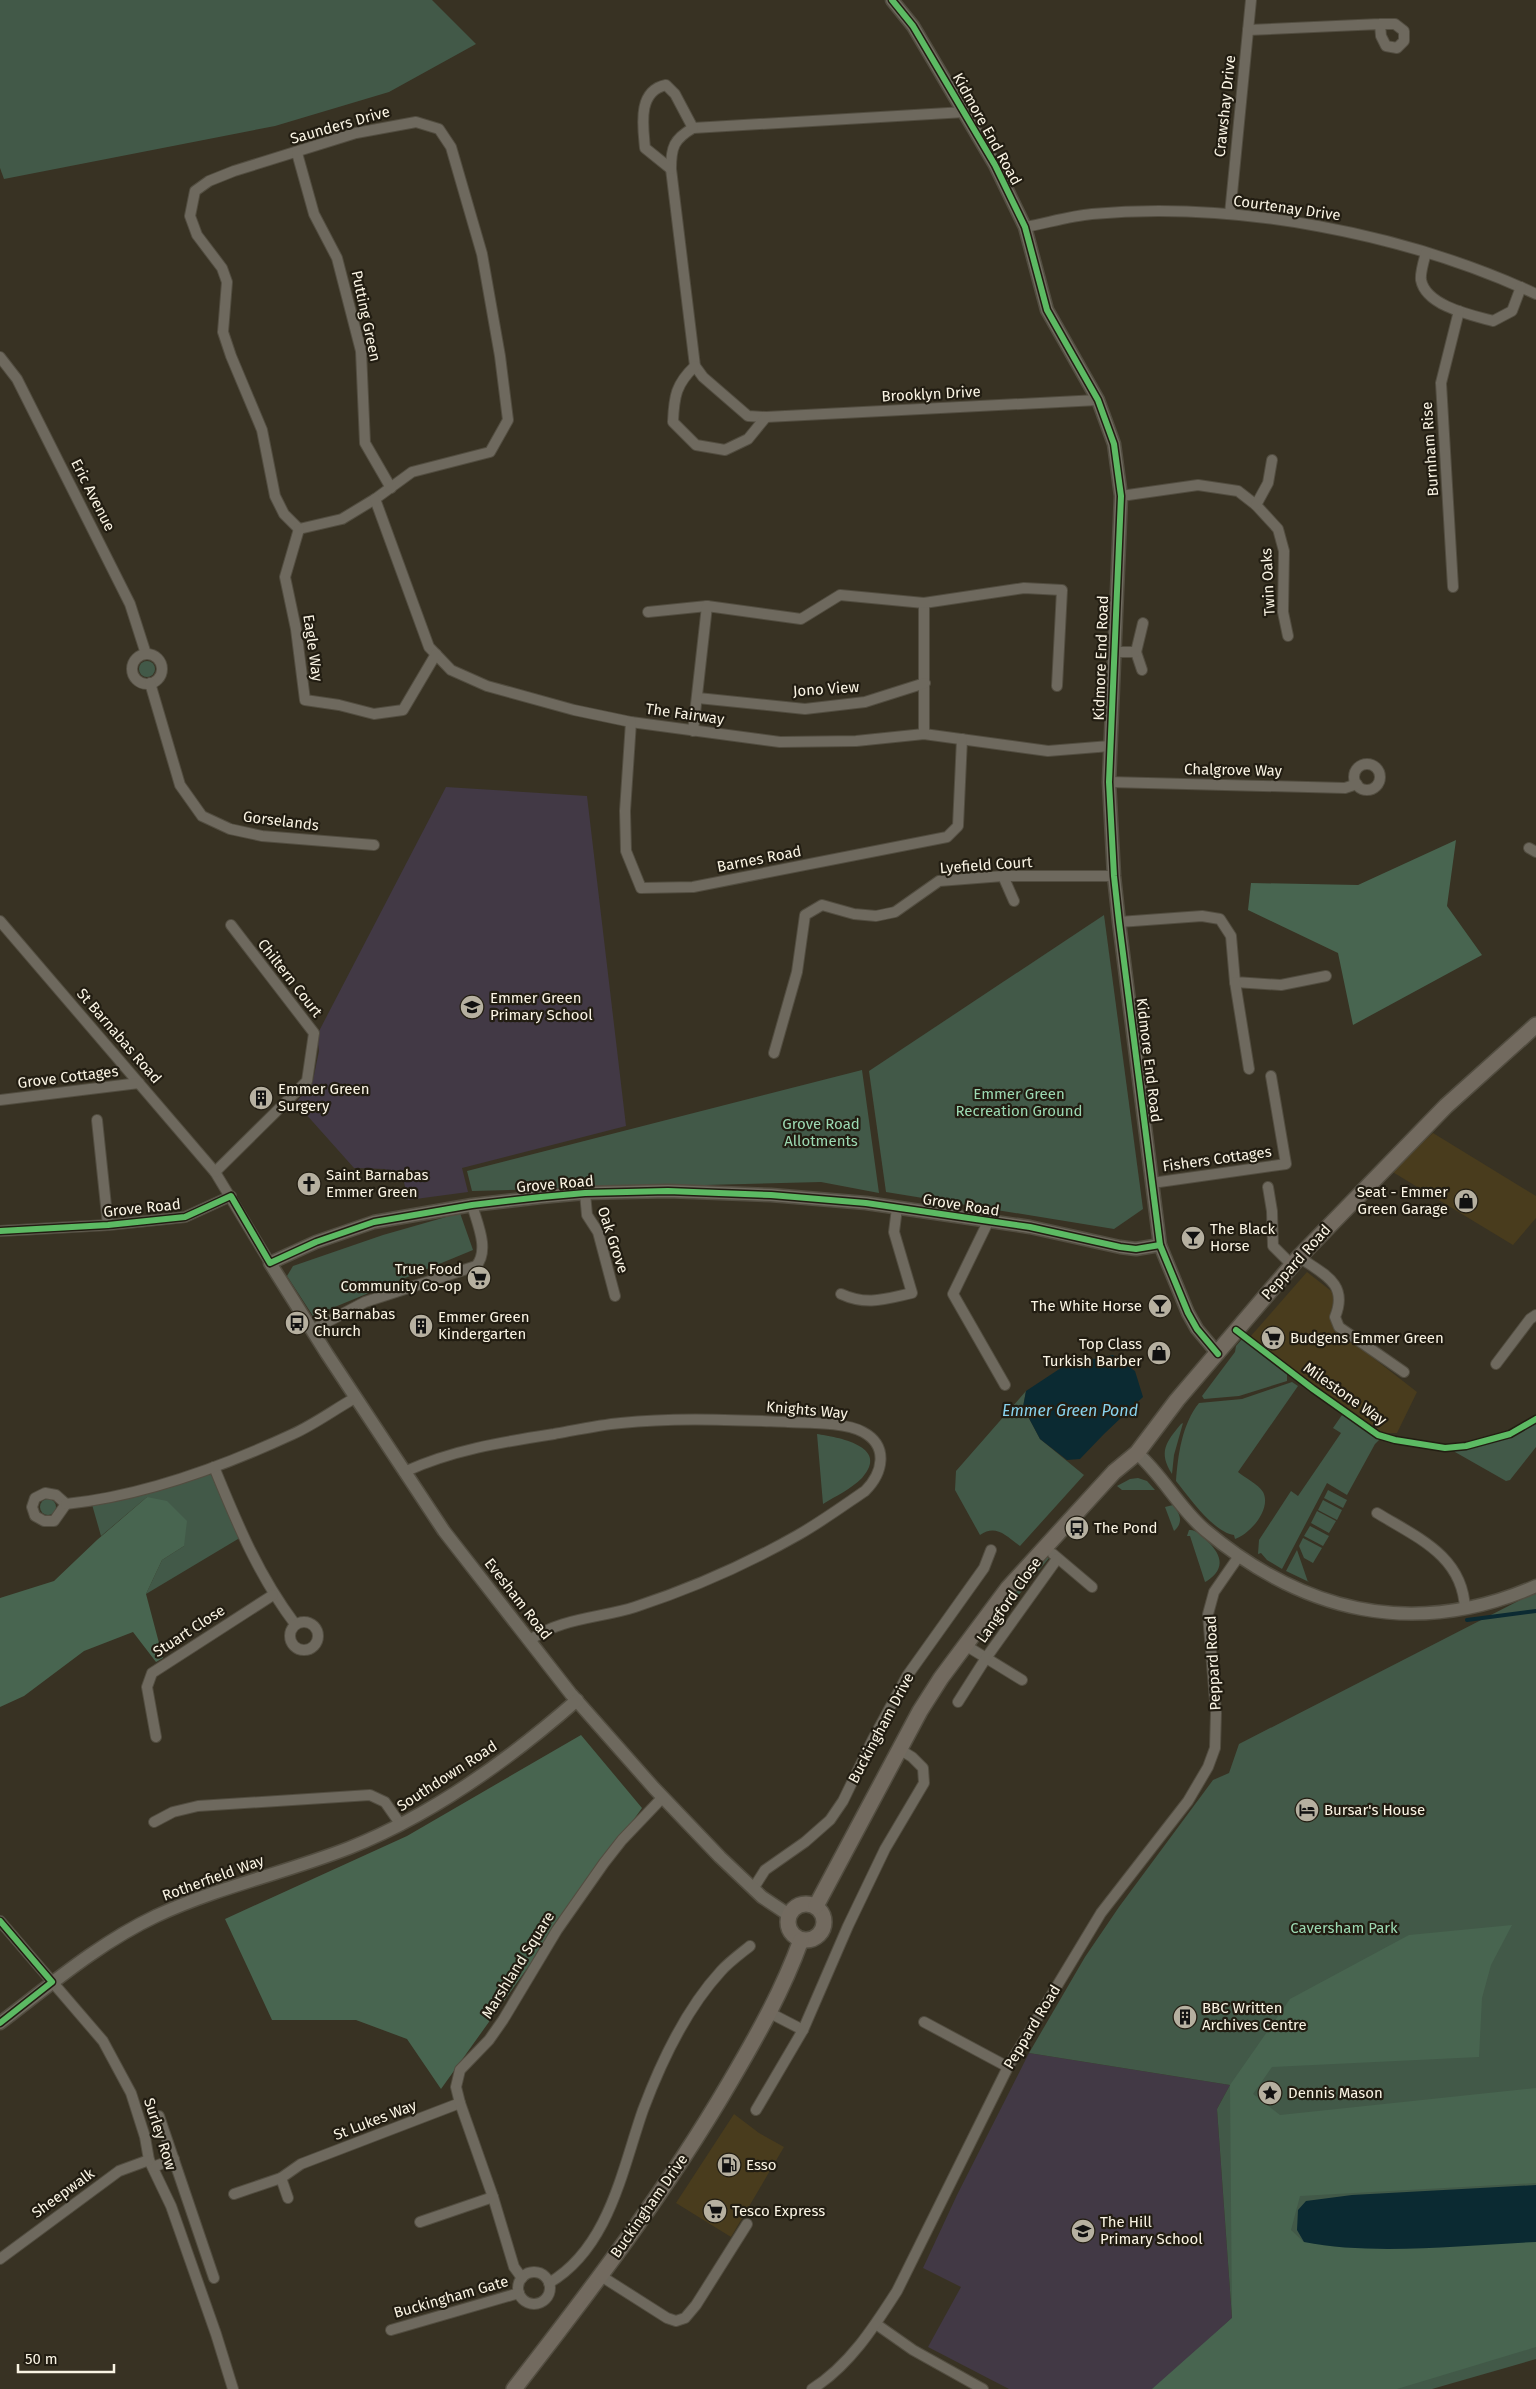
<svg xmlns="http://www.w3.org/2000/svg" width="1536" height="2389" viewBox="0 0 1536 2389" font-family="'Fira Sans',sans-serif">
<rect width="100%" height="100%" fill="#383223"/>
<!-- built -->
<g fill="#493c1d">
<path d="M1433,1133L1536,1196V1218L1513,1245L1391,1171Z"/>
<path d="M1307,1272L1335,1294L1330,1316L1336,1329L1417,1392L1397,1433H1380L1352,1417L1250,1337Z"/>
<path d="M734,2114L759,2133L784,2147L731,2237L676,2203Z"/>
</g>
<!-- education -->
<g fill="#423945">
<path d="M446,787L587,796L626,1126L462,1168L468,1192L408,1200L403,1178L385,1169L354,1168L296,1103L313,1080L319,1051L317,1035Z"/>
<path d="M1029,2053L1230,2085L1217,2109L1232,2318L1155,2389H1009L928,2347L961,2287L923,2268L957,2195Z"/>
</g>
<!-- green -->
<g fill="#425948">
<path d="M0,0H432L476,44L389,92L275,126L4,179L0,168Z"/>
<circle cx="147" cy="669" r="8"/>
<path d="M1104,915L1143,1209L1114,1229L886,1192L869,1071Z"/>
<path d="M862,1070L879,1193L821,1182L472,1191L467,1171Z"/>
<path d="M460,1213L473,1250L313,1316L287,1276L293,1266L383,1235Z"/>
<path d="M1242,1339L1287,1372V1381L1239,1396L1204,1399L1202,1396L1235,1352L1236,1346Z"/>
<path d="M1292,1382L1298,1386L1238,1472C1245,1478 1258,1484 1263,1492C1272,1509 1250,1534 1235,1539L1234,1535C1213,1532 1189,1497 1176,1481C1178,1455 1182,1424 1199,1403L1242,1399Z"/>
<path d="M1026,1391L1023,1407L1040,1439L1084,1475L1020,1546C1006,1536 996,1524 980,1535L955,1490L956,1471Z"/>
<path d="M1342,1415L1381,1438L1375,1444L1347,1495L1327,1483L1282,1569L1267,1560L1261,1553L1258,1554L1259,1540L1291,1491L1298,1496L1341,1433L1333,1428Z"/>
<path d="M1536,1421V1447L1510,1480L1506,1481L1455,1452L1453,1449C1483,1449 1511,1436 1536,1421Z"/>
<path d="M1183,1423L1174,1455L1172,1474C1158,1452 1166,1442 1181,1424Z"/>
<path d="M817,1434C837,1437 891,1446 862,1478C851,1489 836,1496 823,1504Z"/>
<path d="M214,1467L243,1536L146,1594L162,1560L184,1546L147,1497L101,1536L91,1501Z"/>
<path d="M1138,1478L1147,1481L1155,1490H1122L1117,1486L1130,1479Z"/>
<path d="M1328,1490L1347,1500L1343,1508L1324,1498Z"/>
<circle cx="48" cy="1507" r="8"/>
<path d="M1323,1500L1342,1510L1337,1520L1318,1510Z"/>
<path d="M1173,1505C1180,1514 1184,1522 1174,1531L1165,1507Z"/>
<path d="M1317,1511L1336,1521L1329,1533L1311,1523Z"/>
<path d="M1310,1526L1329,1536L1323,1546L1304,1536Z"/>
<path d="M1189,1530C1196,1529 1200,1535 1205,1539C1221,1553 1227,1568 1207,1581L1205,1582L1190,1536H1187Z"/>
<path d="M1303,1538L1322,1548L1313,1563L1304,1558L1299,1546Z"/>
<path d="M1297,1550L1308,1582H1309L1286,1571Z"/>
<path d="M1045,1558H1049L980,1642L979,1637L1016,1590Z"/>
<path d="M1536,1592V2359L1432,2389H1155L1232,2318L1217,2109L1230,2085L1029,2053L1085,1957L1119,1907L1213,1780L1229,1773L1239,1744Z"/>
</g>
<!-- forest -->
<g fill="#486550">
<path d="M1456,840L1447,906L1482,955L1353,1025L1338,953L1248,910L1251,883L1358,885Z"/>
<path d="M147,1497L167,1501L187,1521L184,1546L162,1560L146,1594L163,1658L156,1662L133,1632L84,1651L24,1696L0,1707V1598L54,1581L97,1540Z"/>
<path d="M581,1735L642,1808L441,2089L407,2039L356,2020H272L225,1919L407,1836Z"/>
<path d="M1512,1925L1491,1965L1482,1998L1479,2057L1272,2067L1253,2094L1280,2115L1536,2088V2183L1300,2196L1291,2230L1304,2242L1536,2231V2347L1397,2389H1152L1232,2318L1230,2085L1290,1999L1409,1935Z"/>
</g>
<!-- water -->
<g fill="#0b2a32">
<path d="M1113,1355L1135,1371L1143,1397L1104,1434L1080,1459L1067,1460L1040,1439L1023,1407L1026,1391L1076,1358L1093,1359Z"/>
<path d="M1536,2185V2242C1464,2245 1374,2256 1304,2242L1297,2230L1298,2210L1306,2201L1352,2195Z"/>
</g>
<g fill="none" stroke-linecap="round" stroke-linejoin="round">
<!-- stream -->
<path stroke="#0b2a32" stroke-width="4" d="M1467,1620L1536,1611"/>
<!-- minor casing -->
<g stroke="#524d40" stroke-width="12">
<g id="minor">
<path d="M1248,30L1380,24H1395L1404,31V41L1397,48L1386,46L1381,36L1380,24"/>
<path d="M965,112L693,128C674,139 671,147 671,169L695,366L703,377L748,416L766,417L1098,400"/>
<path d="M416,122L439,129L451,147L482,254L500,356L508,420L490,452L412,472L375,499L342,519L299,529L284,514L275,496L262,430L231,356L223,332L227,282L222,268L197,235L190,216L195,191L209,181L234,171L356,133Z"/>
<path d="M297,153L314,214L337,258L361,351L365,443L391,488"/>
<path d="M671,169L645,148C643,126 637,91 666,85L675,94L693,128"/>
<path d="M1230,214L1251,0"/>
<path d="M1025,227C1047,223 1070,216 1092,214C1237,201 1404,233 1536,294"/>
<path d="M1426,253C1424,260 1420,273 1421,280C1426,306 1471,315 1493,321L1512,311L1521,287"/>
<path d="M0,357L17,379L130,604L146,654"/>
<path d="M695,366C676,384 674,396 673,422L696,445L725,450L748,439L766,417"/>
<path d="M1121,496L1198,485L1238,491L1256,505L1278,529L1284,551L1283,612L1288,636"/>
<path d="M375,499L429,647L451,670L487,686L574,710L631,722L780,742L856,741L924,734L1048,751L1110,746"/>
<path d="M1256,505L1268,483L1272,460"/>
<path d="M299,529L285,577L296,629L305,700L339,705L374,714L403,710L436,654"/>
<path d="M1453,587L1441,383L1459,311"/>
<path d="M924,603V734"/>
<path d="M648,612L707,606"/>
<path d="M1114,652H1136L1142,670"/>
<path d="M1136,652L1143,623"/>
<circle cx="147" cy="669" r="15"/>
<path d="M150,683L180,785L202,816L230,829L262,836L374,845"/>
<path d="M698,698L805,709L865,702L925,683"/>
<path d="M631,722L625,811L626,851L641,888L693,887L947,837L958,826L962,739"/>
<path d="M693,731L707,606L801,619L840,595L924,603L1024,588L1062,590L1057,686"/>
<circle cx="1367" cy="777" r="13"/>
<path d="M1109,782L1345,788L1357,784"/>
<path d="M1529,848L1536,852"/>
<path d="M1003,876L1014,901"/>
<path d="M0,921L215,1172L270,1263"/>
<path d="M1119,922L1202,916L1220,919L1231,936L1235,982L1281,985L1326,976"/>
<path d="M1235,982L1249,1069"/>
<path d="M774,1053L797,972L805,915L822,905L854,914L876,916L895,912L939,881L1003,876H1114"/>
<path d="M0,1100L139,1083"/>
<path d="M97,1120L108,1225"/>
<path d="M215,1172L307,1081L314,1033L231,925"/>
<path d="M1152,1183L1286,1164L1271,1076"/>
<path d="M1268,1187L1272,1211L1273,1246L1292,1265"/>
<path d="M585,1193L587,1215L598,1232L615,1296"/>
<path d="M988,1222L953,1294L1005,1385"/>
<path d="M0,1231L108,1225L185,1217L231,1196"/>
<path d="M1299,1257C1323,1274 1349,1283 1335,1317L1339,1327L1404,1372"/>
<path d="M841,1294C867,1306 885,1299 912,1293L894,1232L897,1208"/>
<path d="M312,1330L365,1302L476,1266C490,1250 477,1223 472,1205"/>
<path d="M1496,1364L1530,1319L1536,1315"/>
<path d="M214,1467C237,1523 258,1575 295,1624"/>
<path d="M404,1472C452,1450 502,1442 554,1434C576,1430 599,1425 621,1423C676,1417 732,1420 788,1422C808,1423 845,1422 863,1432C889,1446 883,1473 865,1491C843,1506 821,1522 798,1535C747,1564 690,1589 635,1607C601,1618 560,1618 530,1640"/>
<path d="M45,1493L56,1495L66,1504L54,1521H44L35,1516L32,1507L35,1498Z"/>
<path d="M66,1504C144,1496 222,1467 293,1434C315,1424 335,1409 355,1398"/>
<path d="M1377,1513C1418,1538 1463,1556 1465,1609"/>
<path d="M1053,1554L1092,1587"/>
<circle cx="304" cy="1636" r="14"/>
<path d="M965,1645L1022,1680"/>
<path d="M958,1702L986,1658L1057,1559"/>
<path d="M156,1737L147,1687L152,1673L273,1595"/>
<path d="M154,1822L173,1812L198,1806L370,1795L385,1802L401,1825"/>
<path d="M753,1889L765,1870L805,1842L830,1820L843,1801L873,1739L907,1676L984,1568L991,1550"/>
<path d="M0,1921L103,2041L131,2093L145,2137L149,2160L171,2206L216,2334L233,2389"/>
<path d="M770,2013L803,2030"/>
<path d="M924,2022L1008,2067"/>
<path d="M756,2110L803,2030L848,1926L885,1849L924,1783L923,1768L912,1757L899,1749"/>
<path d="M159,2116L214,2278"/>
<path d="M153,2167L174,2159"/>
<path d="M281,2178L288,2198"/>
<path d="M234,2194L281,2178L301,2164L460,2103"/>
<path d="M420,2222L493,2197"/>
<path d="M0,2259L119,2171L149,2160"/>
<circle cx="534" cy="2288" r="16"/>
<path d="M601,2276L667,2318L676,2321L685,2318L696,2305L747,2224"/>
<path d="M522,2278L514,2267L493,2197L460,2103L456,2087L460,2070L489,2040L503,2020L557,1930L604,1863L622,1840L663,1797"/>
<path d="M549,2283C609,2248 622,2170 643,2110C661,2062 686,2009 721,1971C729,1962 740,1954 750,1946"/>
<path d="M876,2324L913,2350L983,2389"/>
<path d="M391,2330L519,2293"/>
<path d="M812,2389C849,2366 874,2327 897,2291L1008,2067L1101,1913L1188,1801L1208,1767L1215,1748L1216,1713L1208,1614L1214,1592L1239,1556"/>
</g>
</g>
<!-- tertiary casing -->
<g stroke="#524d40" stroke-width="15">
<g id="tertiary">
<path d="M892,0L913,26L995,165L1025,227L1047,310L1098,400L1114,444L1121,496L1109,782L1114,876L1119,922L1160,1245L1188,1313L1197,1329L1218,1354"/>
<path d="M1137,1453C1163,1476 1179,1508 1205,1530C1304,1613 1415,1639 1536,1586"/>
<path d="M789,1915L762,1897L720,1857L654,1788L571,1694L444,1531L327,1354L270,1263L316,1242L374,1222L472,1205L541,1197L585,1193L668,1191L771,1195L866,1203L1030,1227L1120,1247L1136,1249L1160,1245"/>
<path d="M0,2023C50,1985 99,1943 156,1916C218,1887 285,1873 349,1848C432,1815 510,1759 577,1700"/>
</g>
</g>
<!-- secondary casing -->
<g stroke="#524d40" stroke-width="18">
<g id="secondary">
<circle cx="806" cy="1922" r="18"/>
<path d="M816,1906L920,1711L941,1678L1008,1588L1114,1472L1137,1453L1177,1400L1299,1257L1446,1106L1536,1025"/>
<path d="M514,2389C591,2290 667,2190 730,2082C757,2036 783,1990 801,1940"/>
</g>
</g>
<!-- minor -->
<use href="#minor" stroke="#6e695e" stroke-width="10"/>
<!-- tertiary -->
<use href="#tertiary" stroke="#6e695e" stroke-width="12"/>
<!-- secondary -->
<use href="#secondary" stroke="#726a5f" stroke-width="15"/>
<!-- cycleway casing -->
<g stroke="#221d12" stroke-width="9">
<g id="cycleway">
<path d="M892,0L913,26L995,165L1025,227L1047,310L1098,400L1114,444L1121,496L1109,782L1114,876L1119,922L1160,1245L1188,1313L1197,1329L1218,1354"/>
<path d="M0,1231L108,1225L185,1217L231,1196L270,1263L316,1242L374,1222L472,1205L541,1197L585,1193L668,1191L771,1195L866,1203L1030,1227L1120,1247L1136,1249L1160,1245"/>
<path d="M1236,1330L1313,1389L1378,1435L1395,1440L1445,1448L1466,1446L1510,1434L1536,1419"/>
<path d="M0,1921L52,1982L0,2023"/>
</g>
</g>
<!-- cycleway -->
<use href="#cycleway" stroke="#5cba63" stroke-width="6"/>
</g>
<!-- icons -->
<defs>
<g id="school-disc" transform="scale(1.25)"><circle r="9.5" fill="#b6b0a0" stroke="#221d12"/><path d="M0-5L7-2L0 1L-7-2ZM-4 1L0 2.5L4 1V4Q0 6-4 4Z" fill="#111"/></g>
<g id="building-disc" transform="scale(1.25)"><circle r="9.5" fill="#b6b0a0" stroke="#221d12"/><path d="M-4-6H4V6H1V3H-1V6H-4ZM-2.5-4.3h1.7v1.8h-1.7ZM.8-4.3h1.7v1.8H.8ZM-2.5-1h1.7V.8h-1.7ZM.8-1h1.7V.8H.8Z" fill="#111"/></g>
<g id="church-disc" transform="scale(1.25)"><circle r="9.5" fill="#b6b0a0" stroke="#221d12"/><path d="M-1.2-6h2.4v3.5h3.3v2.4h-3.3V6h-2.4V-.1h-3.3v-2.4h3.3Z" fill="#111"/></g>
<g id="shop-disc" transform="scale(1.25)"><circle r="9.5" fill="#b6b0a0" stroke="#221d12"/><path d="M-5-2.5h2.3a2.7 3.5 0 0 1 5.4 0H5L5.5 6h-11ZM-1.5-2.5h3a1.5 2.3 0 0 0-3 0Z" fill="#111"/></g>
<g id="bar-disc" transform="scale(1.25)"><circle r="9.5" fill="#b6b0a0" stroke="#221d12"/><path d="M-6-5H6L.8 .8V4.5H3.5V6h-7V4.5H-.8V.8Z" fill="#111"/></g>
<g id="supermarket-disc" transform="scale(1.25)"><circle r="9.5" fill="#b6b0a0" stroke="#221d12"/><path d="M-6-5.5h2.5l.6 2H6L4.5 2H-2.5L-4.4-4H-6ZM-1.5 3.2a1.3 1.3 0 1 0 .1 0ZM3 3.2a1.3 1.3 0 1 0 .1 0Z" fill="#111"/></g>
<g id="bus-disc" transform="scale(1.25)"><circle r="9.5" fill="#b6b0a0" stroke="#221d12"/><path d="M-5-6H5V4H4V6H2V4H-2V6H-4V4H-5ZM-3.5-4V0h7V-4ZM-3.5 1.2v1.5H-2V1.2ZM2 1.2v1.5H3.5V1.2Z" fill="#111"/></g>
<g id="hotel-disc" transform="scale(1.25)"><circle r="9.5" fill="#b6b0a0" stroke="#221d12"/><path d="M-6-4.5h1.5V1H6V5H4.5V3h-9V5H-6ZM-4 0a1.8 1.8 0 1 1 3.6 0ZM.5 0V-2.5h3Q6-2.5 6 0Z" fill="#111"/></g>
<g id="sight-disc" transform="scale(1.25)"><circle r="9.5" fill="#b6b0a0" stroke="#221d12"/><path d="M0-6L1.8-2.2L6-1.7L2.9 1.2L3.7 5.4L0 3.3L-3.7 5.4L-2.9 1.2L-6-1.7L-1.8-2.2Z" fill="#111"/></g>
<g id="fuel-disc" transform="scale(1.25)"><circle r="9.5" fill="#b6b0a0" stroke="#221d12"/><path d="M-5.5-6h7V0h2V4h1.3V-2.5L3-4.5l.8-.8L6-3V5H2.5V1h-1V6h-7ZM-4.2-4.7v3.2H.2V-4.7Z" fill="#111"/></g>
</defs>
<g fill-rule="evenodd">
<use href="#school-disc" x="472" y="1007"/>
<use href="#building-disc" x="261" y="1098"/>
<use href="#church-disc" x="309" y="1184"/>
<use href="#shop-disc" x="1466" y="1201"/>
<use href="#bar-disc" x="1193" y="1238"/>
<use href="#supermarket-disc" x="479" y="1278"/>
<use href="#bar-disc" x="1160" y="1306"/>
<use href="#bus-disc" x="297" y="1323"/>
<use href="#building-disc" x="421" y="1326"/>
<use href="#supermarket-disc" x="1273" y="1338"/>
<use href="#shop-disc" x="1159" y="1353"/>
<use href="#bus-disc" x="1077" y="1528"/>
<use href="#hotel-disc" x="1307" y="1810"/>
<use href="#building-disc" x="1185" y="2017"/>
<use href="#sight-disc" x="1270" y="2093"/>
<use href="#fuel-disc" x="729" y="2165"/>
<use href="#supermarket-disc" x="715" y="2211"/>
<use href="#school-disc" x="1083" y="2231"/>
</g>
<g text-anchor="middle" stroke-width="4.5" stroke-linejoin="round" paint-order="stroke">
<!-- street labels -->
<g font-size="15" fill="#faf4e4" stroke="#221d12">
<text transform="translate(1225 106) rotate(-84)" y="5">Crawshay Drive</text>
<text transform="translate(340 125) rotate(-16)" y="5">Saunders Drive</text>
<text transform="translate(987 129) rotate(61)" y="5">Kidmore End Road</text>
<text transform="translate(1287 208) rotate(8)" y="5">Courtenay Drive</text>
<text transform="translate(366 316) rotate(78)" y="5">Putting Green</text>
<text transform="translate(931 394) rotate(-3)" y="5">Brooklyn Drive</text>
<text transform="translate(1430 449) rotate(-94)" y="5">Burnham Rise</text>
<text transform="translate(93 495) rotate(63)" y="5">Eric Avenue</text>
<text transform="translate(1268 582) rotate(-93)" y="5">Twin Oaks</text>
<text transform="translate(313 648) rotate(82)" y="5">Eagle Way</text>
<text transform="translate(1101 658) rotate(-88)" y="5">Kidmore End Road</text>
<text transform="translate(826 689) rotate(-4)" y="5">Jono View</text>
<text transform="translate(685 714) rotate(8)" y="5">The Fairway</text>
<text transform="translate(1233 770) rotate(1)" y="5">Chalgrove Way</text>
<text transform="translate(281 821) rotate(7)" y="5">Gorselands</text>
<text transform="translate(759 859) rotate(-11)" y="5">Barnes Road</text>
<text transform="translate(986 865) rotate(-4)" y="5">Lyefield Court</text>
<text transform="translate(290 978) rotate(52)" y="5">Chiltern Court</text>
<text transform="translate(119 1036) rotate(49)" y="5">St Barnabas Road</text>
<text transform="translate(1149 1060) rotate(83)" y="5">Kidmore End Road</text>
<text transform="translate(68 1077) rotate(-7)" y="5">Grove Cottages</text>
<text transform="translate(1217 1159) rotate(-8)" y="5">Fishers Cottages</text>
<text transform="translate(555 1184) rotate(-5)" y="5">Grove Road</text>
<text transform="translate(961 1205) rotate(9)" y="5">Grove Road</text>
<text transform="translate(142 1208) rotate(-6)" y="5">Grove Road</text>
<text transform="translate(613 1240) rotate(72)" y="5">Oak Grove</text>
<text transform="translate(1296 1262) rotate(-48)" y="5">Peppard Road</text>
<text transform="translate(1345 1394) rotate(35)" y="5">Milestone Way</text>
<text transform="translate(807 1410) rotate(5)" y="5">Knights Way</text>
<text transform="translate(518 1599) rotate(52)" y="5">Evesham Road</text>
<text transform="translate(1009 1600) rotate(-55)" y="5">Langford Close</text>
<text transform="translate(189 1631) rotate(-33)" y="5">Stuart Close</text>
<text transform="translate(1213 1663) rotate(-93)" y="5">Peppard Road</text>
<text transform="translate(881 1728) rotate(-62)" y="5">Buckingham Drive</text>
<text transform="translate(447 1776) rotate(-33)" y="5">Southdown Road</text>
<text transform="translate(213 1878) rotate(-20)" y="5">Rotherfield Way</text>
<text transform="translate(518 1965) rotate(-58)" y="5">Marshland Square</text>
<text transform="translate(1032 2027) rotate(-59)" y="5">Peppard Road</text>
<text transform="translate(375 2120) rotate(-21)" y="5">St Lukes Way</text>
<text transform="translate(160 2134) rotate(72)" y="5">Surley Row</text>
<text transform="translate(63 2193) rotate(-36)" y="5">Sheepwalk</text>
<text transform="translate(649 2206) rotate(-55)" y="5">Buckingham Drive</text>
<text transform="translate(451 2297) rotate(-16)" y="5">Buckingham Gate</text>
</g>
<!-- poi labels -->
<g font-size="15" fill="#faf4e4" stroke="#221d12" text-anchor="start">
<text x="490" y="1003">Emmer Green<tspan x="490" dy="17">Primary School</tspan></text>
<text x="278" y="1094">Emmer Green<tspan x="278" dy="17">Surgery</tspan></text>
<text x="326" y="1180">Saint Barnabas<tspan x="326" dy="17">Emmer Green</tspan></text>
<text x="1448" y="1197" text-anchor="end">Seat - Emmer<tspan x="1448" dy="17">Green Garage</tspan></text>
<text x="1210" y="1234">The Black<tspan x="1210" dy="17">Horse</tspan></text>
<text x="462" y="1274" text-anchor="end">True Food<tspan x="462" dy="17">Community Co-op</tspan></text>
<text x="1142" y="1311" text-anchor="end">The White Horse</text>
<text x="314" y="1319">St Barnabas<tspan x="314" dy="17">Church</tspan></text>
<text x="438" y="1322">Emmer Green<tspan x="438" dy="17">Kindergarten</tspan></text>
<text x="1290" y="1343">Budgens Emmer Green</text>
<text x="1142" y="1349" text-anchor="end">Top Class<tspan x="1142" dy="17">Turkish Barber</tspan></text>
<text x="1094" y="1533">The Pond</text>
<text x="1324" y="1815">Bursar's House</text>
<text x="1202" y="2013">BBC Written<tspan x="1202" dy="17">Archives Centre</tspan></text>
<text x="1288" y="2098">Dennis Mason</text>
<text x="746" y="2170">Esso</text>
<text x="732" y="2216">Tesco Express</text>
<text x="1100" y="2227">The Hill<tspan x="1100" dy="17">Primary School</tspan></text>
</g>
<!-- park labels -->
<g font-size="15" fill="#9cd9b2" stroke="#221d12">
<text x="1019" y="1099">Emmer Green<tspan x="1019" dy="17">Recreation Ground</tspan></text>
<text x="821" y="1129">Grove Road<tspan x="821" dy="17">Allotments</tspan></text>
<text x="1344" y="1933">Caversham Park</text>
</g>
<!-- water labels -->
<g font-size="16" font-style="italic" fill="#88d2ed" stroke="#221d12">
<text x="1070" y="1416">Emmer Green Pond</text>
</g>
</g>
<!-- scale -->
<path d="M18 2364v8h96v-8" fill="none" stroke="#faf4e4" stroke-width="2.5"/>
<text x="25" y="2364" font-size="15" fill="#faf4e4" stroke="#221d12" stroke-width="4" paint-order="stroke">50 m</text>
</svg>
